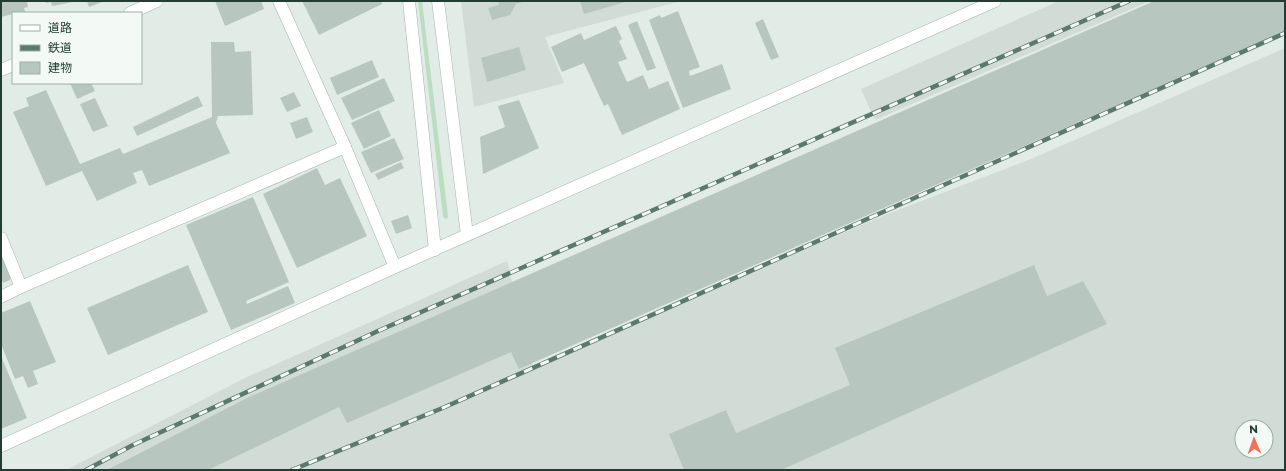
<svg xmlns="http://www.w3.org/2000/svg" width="1286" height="471" viewBox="0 0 1286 471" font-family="Montserrat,'Noto Sans JP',sans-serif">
<rect width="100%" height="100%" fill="#e2ece7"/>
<!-- built -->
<g fill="#d0dcd5" fill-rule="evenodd">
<path d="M461,1H681L545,37L564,83L474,107Z"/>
<path d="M1059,1H1150L875,120L861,89Z"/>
<path d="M1285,48V470H66L247,377L507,261L534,369L718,287L885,215L1031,159ZM1242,427H1266V451H1242Z"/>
</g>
<!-- green -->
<path fill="#bbddc1" d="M418,1H422L448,216L447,219L444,218L443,216Z"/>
<!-- building -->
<g fill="#b7c7bf">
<path d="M1,1H27L28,7L24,8L25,12L13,13V14L1,17Z"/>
<path d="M46,1H73V2L52,6L51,2L46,3Z"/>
<path d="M87,1H105L89,7Z"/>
<path d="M215,1H261L264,9L225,26Z"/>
<path d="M302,1H381L382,4L319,35Z"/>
<path d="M498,1H525L516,4L510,15L492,20L488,8L499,5Z"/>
<path d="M580,1H629L584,14Z"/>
<path d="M1154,1H1285V31L519,369L511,352L347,423L339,407L208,470H107L247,398Z"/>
<path d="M678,11L700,67L689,71L690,76L722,64L731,89L683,108L649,20L660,15L661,18Z"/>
<path d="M763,19L779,57L771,60L755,23Z"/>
<path d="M637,21L656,68L647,71L628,25Z"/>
<path d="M616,26L622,39L619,41L627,59L618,62L627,82L643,75L649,89L668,81L680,109L622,135L608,104L604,106L584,63L562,72L551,47L581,33L584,40Z"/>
<path d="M211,42H234L235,52L251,51L253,115L218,116L216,123L230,153L149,186L142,170L133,173L137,183L97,201L82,171L46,186L13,112L29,106L26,98L46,90L80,164L120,148L123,154L212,117Z"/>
<path d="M519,47L526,70L487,82L481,58Z"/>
<path d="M372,60L379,77L337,95L330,78Z"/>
<path d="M384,78L395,101L352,120L341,98Z"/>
<path d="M70,83H91L95,91L77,99Z"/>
<path d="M294,92L301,106L287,112L280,98Z"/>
<path d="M198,96L203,106L137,136L133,127Z"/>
<path d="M95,98L108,126L93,132L80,104Z"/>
<path d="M519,100L539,148L483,174L480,137L505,127L498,106Z"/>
<path d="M379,110L391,136L364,149L351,123Z"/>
<path d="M307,117L313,132L296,139L290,123Z"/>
<path d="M394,138L404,159L371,173L361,152Z"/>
<path d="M401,162L404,168L378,180L375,174Z"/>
<path d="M317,168L325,185L340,178L367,236L297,268L263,194Z"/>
<path d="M253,197L289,282L246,301L247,304L288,286L295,303L231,330L186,225Z"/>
<path d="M408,215L412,228L396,234L391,221Z"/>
<path d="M1,253L12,274L10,280L3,283L1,277Z"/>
<path d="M188,265L208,312L108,355L87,308Z"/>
<path d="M1034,265L1047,296L1083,281L1107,324L781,470H684L669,434L726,410L736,433L850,385L835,348Z"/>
<path d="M30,301L56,362L33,371L38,384L28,388L23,376L15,379L1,344V313Z"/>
<path d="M1,356L27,418L1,429Z"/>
</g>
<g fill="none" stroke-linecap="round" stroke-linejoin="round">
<!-- minor casing -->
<g stroke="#a5b4ad" stroke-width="13">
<g id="minor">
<path d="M279,1L345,147L395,267"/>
<path d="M1,238L21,287"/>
<path d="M1,297L21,287L345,147"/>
</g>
</g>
<!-- tertiary casing -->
<g stroke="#a5b4ad" stroke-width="13">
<g id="tertiary">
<path d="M409,1L435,250"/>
<path d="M438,1L467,235"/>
<path d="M130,13L157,1"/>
<path d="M1,70L13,65"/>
<path d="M1,446L395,267L995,1"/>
</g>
</g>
<!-- minor -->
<use href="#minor" stroke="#fff" stroke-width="12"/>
<!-- tertiary -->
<use href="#tertiary" stroke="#fff" stroke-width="12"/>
<!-- rail casing -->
<g stroke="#5d796e" stroke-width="4.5">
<g id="rail">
<path d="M86,470L131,446L378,331L1129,1"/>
<path d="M292,470L445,407L1285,33"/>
</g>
</g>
<!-- rail -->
<use href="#rail" stroke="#f3f9f5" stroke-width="3" stroke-dasharray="9" stroke-linecap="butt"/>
</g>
<!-- border -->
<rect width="1286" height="471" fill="none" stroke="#223d33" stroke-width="4"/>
<!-- legend -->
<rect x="12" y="12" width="130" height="72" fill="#f3f9f5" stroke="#9faea7"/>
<rect x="20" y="25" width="20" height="6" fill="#ffffff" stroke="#9faea7"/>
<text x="48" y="32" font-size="12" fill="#223d33">道路</text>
<rect x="20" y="45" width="20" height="6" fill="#5d796e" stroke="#9faea7"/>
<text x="48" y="52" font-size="12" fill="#223d33">鉄道</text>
<rect x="20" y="62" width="20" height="12" fill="#b7c7bf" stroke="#9faea7"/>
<text x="48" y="72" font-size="12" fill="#223d33">建物</text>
<!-- north arrow -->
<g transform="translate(1254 439) rotate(358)"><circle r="19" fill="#f3f9f5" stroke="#9faea7"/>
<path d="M0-3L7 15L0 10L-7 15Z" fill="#f1725b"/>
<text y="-6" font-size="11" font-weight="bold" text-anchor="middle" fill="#223d33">N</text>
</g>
</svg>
